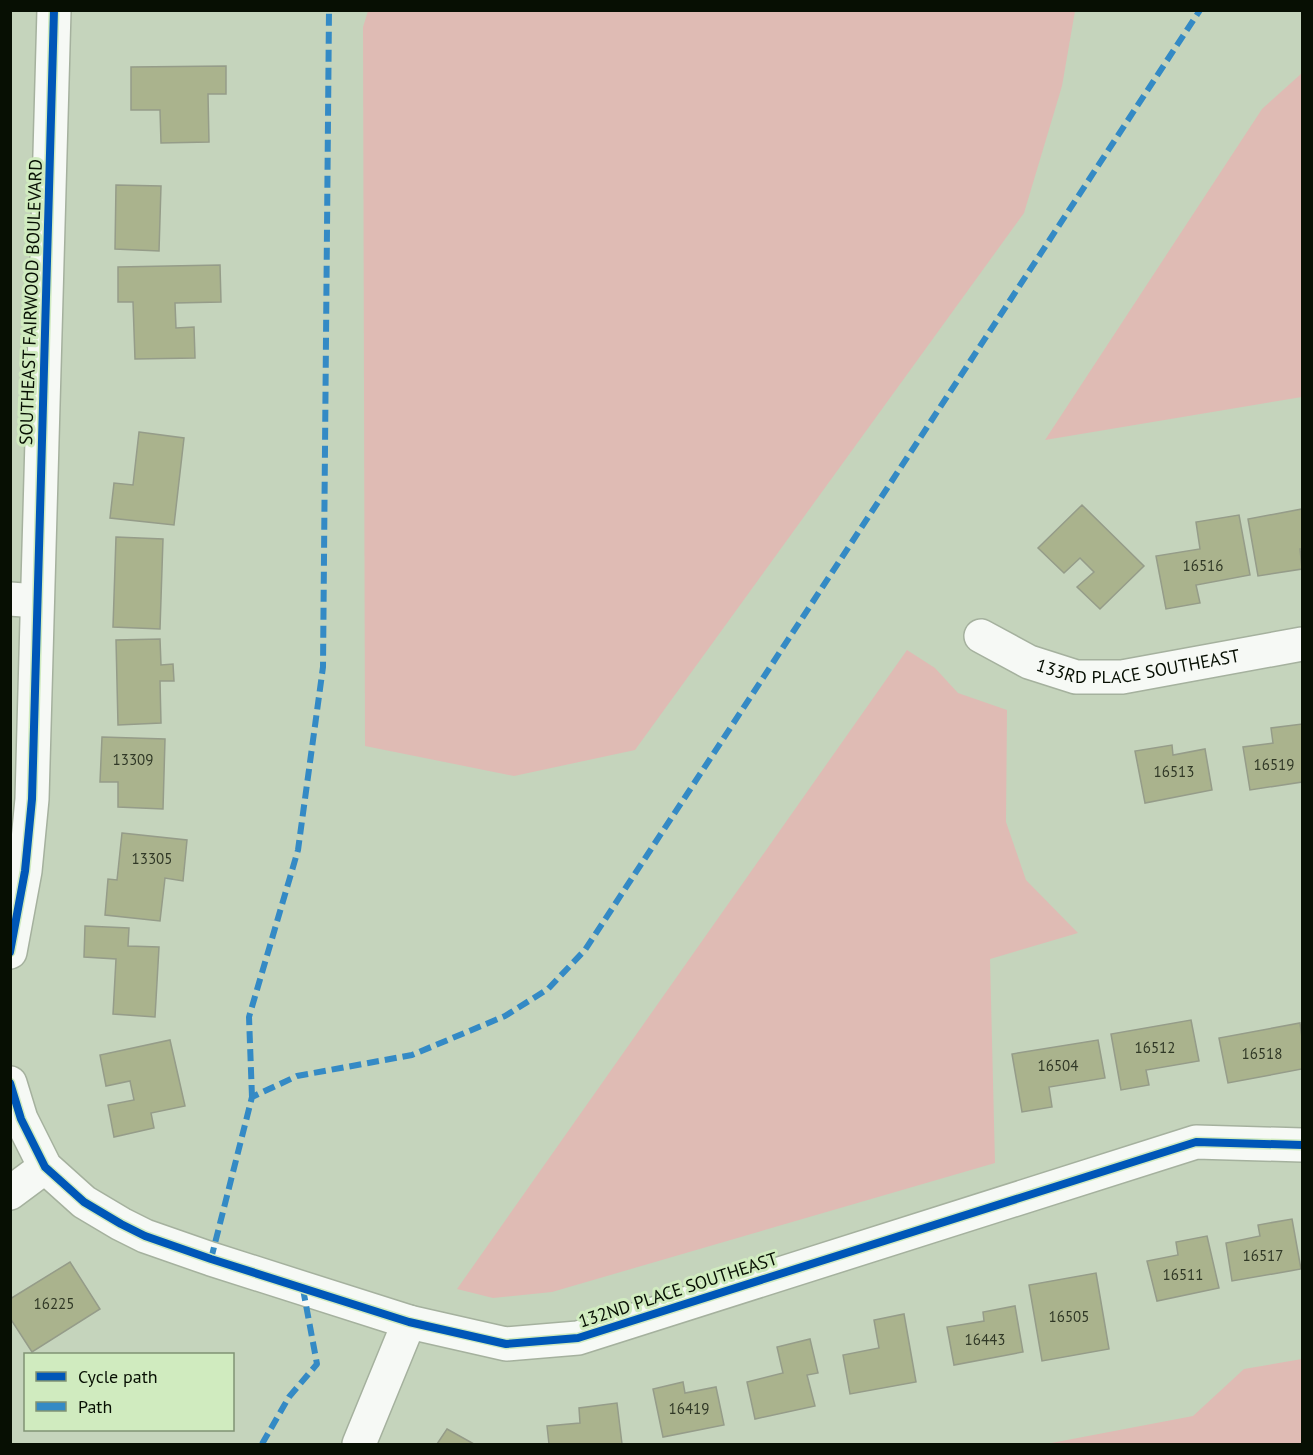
<svg xmlns="http://www.w3.org/2000/svg" width="1313" height="1455" viewBox="0 0 1313 1455" font-family="'PT Sans',sans-serif">
<rect width="100%" height="100%" fill="#c5d4bc"/>
<!-- green -->
<g fill="#dfbbb4">
<path d="M368,11H1075L1062,86L1024,213L635,750L514,776L365,746L363,27Z"/>
<path d="M1302,73V397L1045,440L1262,109Z"/>
<path d="M907,650L935,668L958,693L1007,710L1006,822L1026,880L1078,933L990,959L995,1163L552,1292L493,1298L457,1289Z"/>
<path d="M1302,1359V1444H1046L1193,1416L1244,1369Z"/>
</g>
<!-- building -->
<g fill="#aab38d" stroke="#959c89" stroke-width="1.5">
<path d="M226,66V94H208L209,142L161,143L160,110H131V67Z"/>
<path d="M116,185L161,186L159,251L115,249Z"/>
<path d="M220,265L221,302L175,303L176,328L194,327L195,358L135,359L133,302H118V267Z"/>
<path d="M139,432L184,438L174,525L110,518L114,483L133,485Z"/>
<path d="M1082,505L1144,566L1100,609L1077,587L1094,572L1080,558L1064,573L1038,548Z"/>
<path d="M1302,509V549H1300L1302,569L1258,576L1248,519Z"/>
<path d="M1239,515L1250,575L1196,585L1200,603L1166,609L1156,556L1200,549L1196,522Z"/>
<path d="M116,537L163,539L160,629L113,627Z"/>
<path d="M160,639L161,665L173,664L174,681H160L161,723L118,725L116,640Z"/>
<path d="M1302,724V782L1250,790L1243,747L1273,743L1271,728Z"/>
<path d="M102,737L165,739L163,809L118,807V782H100Z"/>
<path d="M1172,745L1173,755L1205,749L1212,790L1145,803L1135,751Z"/>
<path d="M122,833L187,840L183,881L165,878L160,921L105,915L108,879L117,880Z"/>
<path d="M85,926L129,928L128,946L159,947L155,1017L113,1014L116,959L84,957Z"/>
<path d="M1191,1020L1199,1061L1146,1070L1149,1085L1121,1090L1111,1034Z"/>
<path d="M1300,1023L1302,1038V1069L1228,1083L1219,1038Z"/>
<path d="M170,1040L185,1106L151,1113L154,1128L114,1137L108,1105L134,1100L130,1081L106,1086L100,1055Z"/>
<path d="M1098,1040L1105,1078L1049,1087L1052,1107L1022,1112L1012,1054Z"/>
<path d="M1292,1219L1301,1269L1232,1281L1226,1243L1260,1236L1258,1225Z"/>
<path d="M1207,1236L1219,1288L1157,1301L1147,1261L1178,1255L1176,1242Z"/>
<path d="M70,1262L100,1309L32,1352L10,1318V1299Z"/>
<path d="M1096,1273L1109,1349L1042,1361L1029,1285Z"/>
<path d="M1015,1306L1023,1352L954,1365L947,1327L984,1321L983,1312Z"/>
<path d="M904,1314L916,1382L850,1394L843,1355L879,1348L874,1320Z"/>
<path d="M810,1339L818,1373L807,1375L815,1406L755,1419L747,1382L783,1373L777,1347Z"/>
<path d="M683,1382L685,1393L716,1387L724,1425L663,1437L653,1389Z"/>
<path d="M617,1403L622,1444H549L547,1426L580,1423L579,1408Z"/>
<path d="M447,1429L474,1444H437Z"/>
</g>
<g fill="none" stroke-linecap="round" stroke-linejoin="round">
<!-- minor casing -->
<g stroke="#a5b19e" stroke-width="36">
<g id="minor">
<path d="M10,599L37,601"/>
<path id="s1" d="M981,636L1029,662L1076,677H1122L1302,644"/>
<path d="M10,1193L45,1167"/>
<path d="M409,1322L506,1344L578,1338L1196,1142L1302,1145"/>
</g>
</g>
<!-- tertiary casing -->
<g stroke="#a5b19e" stroke-width="36">
<g id="tertiary">
<path d="M10,952L25,871L32,799L54,10"/>
<path d="M10,1083L21,1119L45,1167L84,1202L121,1224L145,1236L211,1259L409,1322L359,1444"/>
</g>
</g>
<!-- minor -->
<use href="#minor" stroke="#f6f9f5" stroke-width="33"/>
<!-- tertiary -->
<use href="#tertiary" stroke="#f6f9f5" stroke-width="33"/>
<!-- quiet -->
<g stroke="#348ac5" stroke-width="6" stroke-dasharray="12 6" stroke-linecap="butt">
<path d="M252,1097L249,1017L298,850L323,667L329,10"/>
<path d="M211,1259L252,1097L297,1076L412,1055L505,1016L548,989L585,950L1200,10"/>
<path d="M262,1444L289,1397L317,1364L303,1289"/>
</g>
<!-- cycleway casing -->
<g stroke="#d0ebbf" stroke-width="11">
<g id="cycleway">
<path d="M10,952L25,871L32,799L54,10"/>
<path d="M10,1083L21,1119L45,1167L84,1202L121,1224L145,1236L211,1259L409,1322L506,1344L578,1338L1196,1142L1302,1145"/>
</g>
</g>
<!-- cycleway -->
<use href="#cycleway" stroke="#0057b8" stroke-width="8"/>
</g>
<g text-anchor="middle" stroke-width="6" stroke-linejoin="round" paint-order="stroke">
<!-- number labels -->
<g font-size="15" fill="#303826">
<text x="1203" y="571">16516</text>
<text x="133" y="765">13309</text>
<text x="1274" y="770">16519</text>
<text x="1174" y="777">16513</text>
<text x="152" y="864">13305</text>
<text x="1155" y="1053">16512</text>
<text x="1262" y="1059">16518</text>
<text x="1058" y="1071">16504</text>
<text x="1263" y="1261">16517</text>
<text x="1183" y="1280">16511</text>
<text x="54" y="1309">16225</text>
<text x="1069" y="1322">16505</text>
<text x="985" y="1345">16443</text>
<text x="689" y="1414">16419</text>
</g>
<!-- street labels -->
<g font-size="18" fill="#070f03" stroke="#d0ebbf">
<text transform="translate(31 302) rotate(-88)" y="6">SOUTHEAST FAIRWOOD BOULEVARD</text>
<text dy="6" stroke="none"><textPath href="#s1" startOffset="166">133RD PLACE SOUTHEAST</textPath></text>
<text transform="translate(678 1290) rotate(-18)" y="6">132ND PLACE SOUTHEAST</text>
</g>
</g>
<!-- border -->
<rect width="1313" height="1455" fill="none" stroke="#070f03" stroke-width="24"/>
<!-- legend -->
<rect x="24" y="1353" width="210" height="78" fill="#d0ebbf" stroke="#809374" stroke-width="1.5"/>
<rect x="36" y="1372" width="30" height="9" fill="#0057b8" stroke="#809374" stroke-width="1.5"/>
<text x="78" y="1383" font-size="18" fill="#070f03">Cycle path</text>
<rect x="36" y="1402" width="30" height="9" fill="#348ac5" stroke="#809374" stroke-width="1.5"/>
<text x="78" y="1413" font-size="18" fill="#070f03">Path</text>
</svg>
